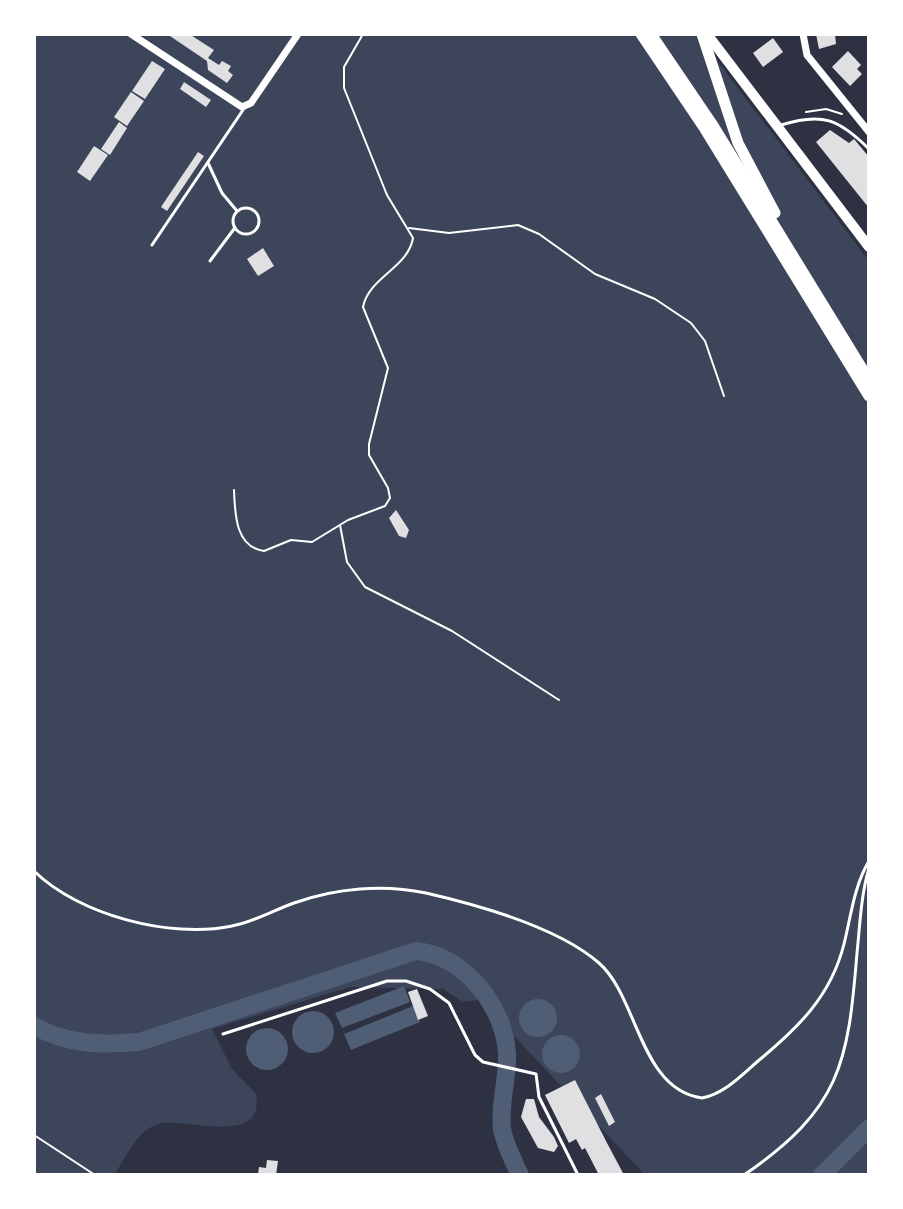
<svg xmlns="http://www.w3.org/2000/svg" width="903" height="1209" viewBox="0 0 903 1209" font-family="'Fira Sans Condensed',sans-serif">
<rect width="100%" height="100%" fill="#2d3142"/>
<!-- green -->
<path fill="#3c4559" d="M34,34H697L869,261V1175H645L480,1000L463,1002L443,989L350,987L212,1029L232,1069L256,1094C266,1149 181,1116 158,1124C135,1132 127,1157 114,1175H34Z"/>
<!-- water -->
<g fill="#4f5d75">
<path d="M404,986L410,1002L342,1028L335,1013Z"/>
<circle cx="538" cy="1018" r="19"/>
<path d="M413,1006L420,1022L351,1050L344,1034Z"/>
<circle cx="313" cy="1032" r="21"/>
<circle cx="267" cy="1049" r="21"/>
<circle cx="561" cy="1054" r="19"/>
</g>
<g fill="none" stroke-linecap="round" stroke-linejoin="round">
<!-- river -->
<g stroke="#4f5d75" stroke-width="18">
<path d="M34,1026C68,1045 101,1045 139,1042L416,951C464,955 505,1007 507,1054C508,1079 499,1104 502,1129C505,1145 513,1160 520,1175"/>
<path d="M822,1175L869,1128"/>
</g>
</g>
<!-- building -->
<g fill="#e0e0e3">
<path d="M167,34H189L214,50L208,58L219,65L222,61L231,66L228,71L233,75L227,83L208,70L207,61Z"/>
<path d="M816,34H835L836,44L819,49Z"/>
<path d="M773,38L783,52L763,67L753,53Z"/>
<path d="M848,51L861,65L857,69L862,74L850,86L832,67Z"/>
<path d="M152,61L165,69L145,99L132,91Z"/>
<path d="M184,82L211,100L206,107L180,89Z"/>
<path d="M131,92L144,101L127,126L114,117Z"/>
<path d="M119,122L127,128L110,155L101,149Z"/>
<path d="M830,130L849,143L854,139L869,157V208L816,142Z"/>
<path d="M94,146L108,155L90,181L77,172Z"/>
<path d="M198,152L204,156L167,211L161,207Z"/>
<path d="M263,248L274,266L258,276L247,259Z"/>
<path d="M396,510L409,530L406,538L399,536L389,518Z"/>
<path d="M417,989L428,1016L418,1020L408,992Z"/>
<path d="M575,1080L607,1143L624,1175H599L585,1148L582,1150L576,1139L569,1143L545,1095Z"/>
<path d="M601,1094L615,1122L609,1126L595,1098Z"/>
<path d="M526,1099H534L539,1117L554,1137L558,1146L554,1152L538,1148L521,1117Z"/>
<path d="M267,1160L278,1161L276,1175H258L259,1167L266,1168Z"/>
</g>
<g fill="none" stroke-linecap="round" stroke-linejoin="round">
<!-- path -->
<g stroke="#fff" stroke-width="2">
<path d="M806,112L826,109L842,114"/>
<path d="M409,228L449,233L518,225L539,234L595,274L655,299L691,323L705,341L724,396"/>
<path d="M234,490C235,513 235,547 264,551L291,540L312,542L348,520L385,506L390,498L388,488L369,455V444L388,368L363,307C369,277 408,268 413,238L387,195L344,88V67L363,34"/>
<path d="M340,525L347,562L365,587L452,631L559,700"/>
<path d="M34,1135L95,1175"/>
</g>
<!-- service -->
<g stroke="#fff" stroke-width="3">
<path d="M781,125C822,112 839,119 869,149"/>
<path d="M208,163L222,193L237,211"/>
<circle cx="246" cy="221" r="13"/>
<path d="M152,245L243,110"/>
<path d="M210,261L234,229"/>
<path d="M34,871C79,915 170,939 232,926C254,922 274,910 294,903C336,888 383,884 426,893C478,905 559,928 599,963C638,997 640,1090 702,1098C724,1094 742,1075 758,1061C798,1028 831,996 844,944C851,916 854,886 869,861"/>
<path d="M223,1034L387,981H406L430,989L449,1003L475,1055L483,1062L536,1074L539,1097L578,1175"/>
<path d="M744,1175C841,1108 848,1064 857,953C860,924 861,895 869,868"/>
</g>
<!-- minor -->
<g stroke="#fff" stroke-width="7">
<path d="M131,34L242,107L251,103L298,34"/>
<path d="M803,34L807,55L869,132"/>
</g>
<!-- primary -->
<path stroke="#fff" stroke-width="10" d="M707,34L869,247"/>
<!-- trunk -->
<g stroke="#fff" stroke-width="11">
<path d="M641,34L705,129L869,396"/>
<path d="M651,34L712,124L869,380"/>
<path d="M702,34L738,143L775,213"/>
</g>
</g>
<!-- border -->
<rect width="903" height="1209" fill="none" stroke="#ffffff" stroke-width="72"/>
</svg>
